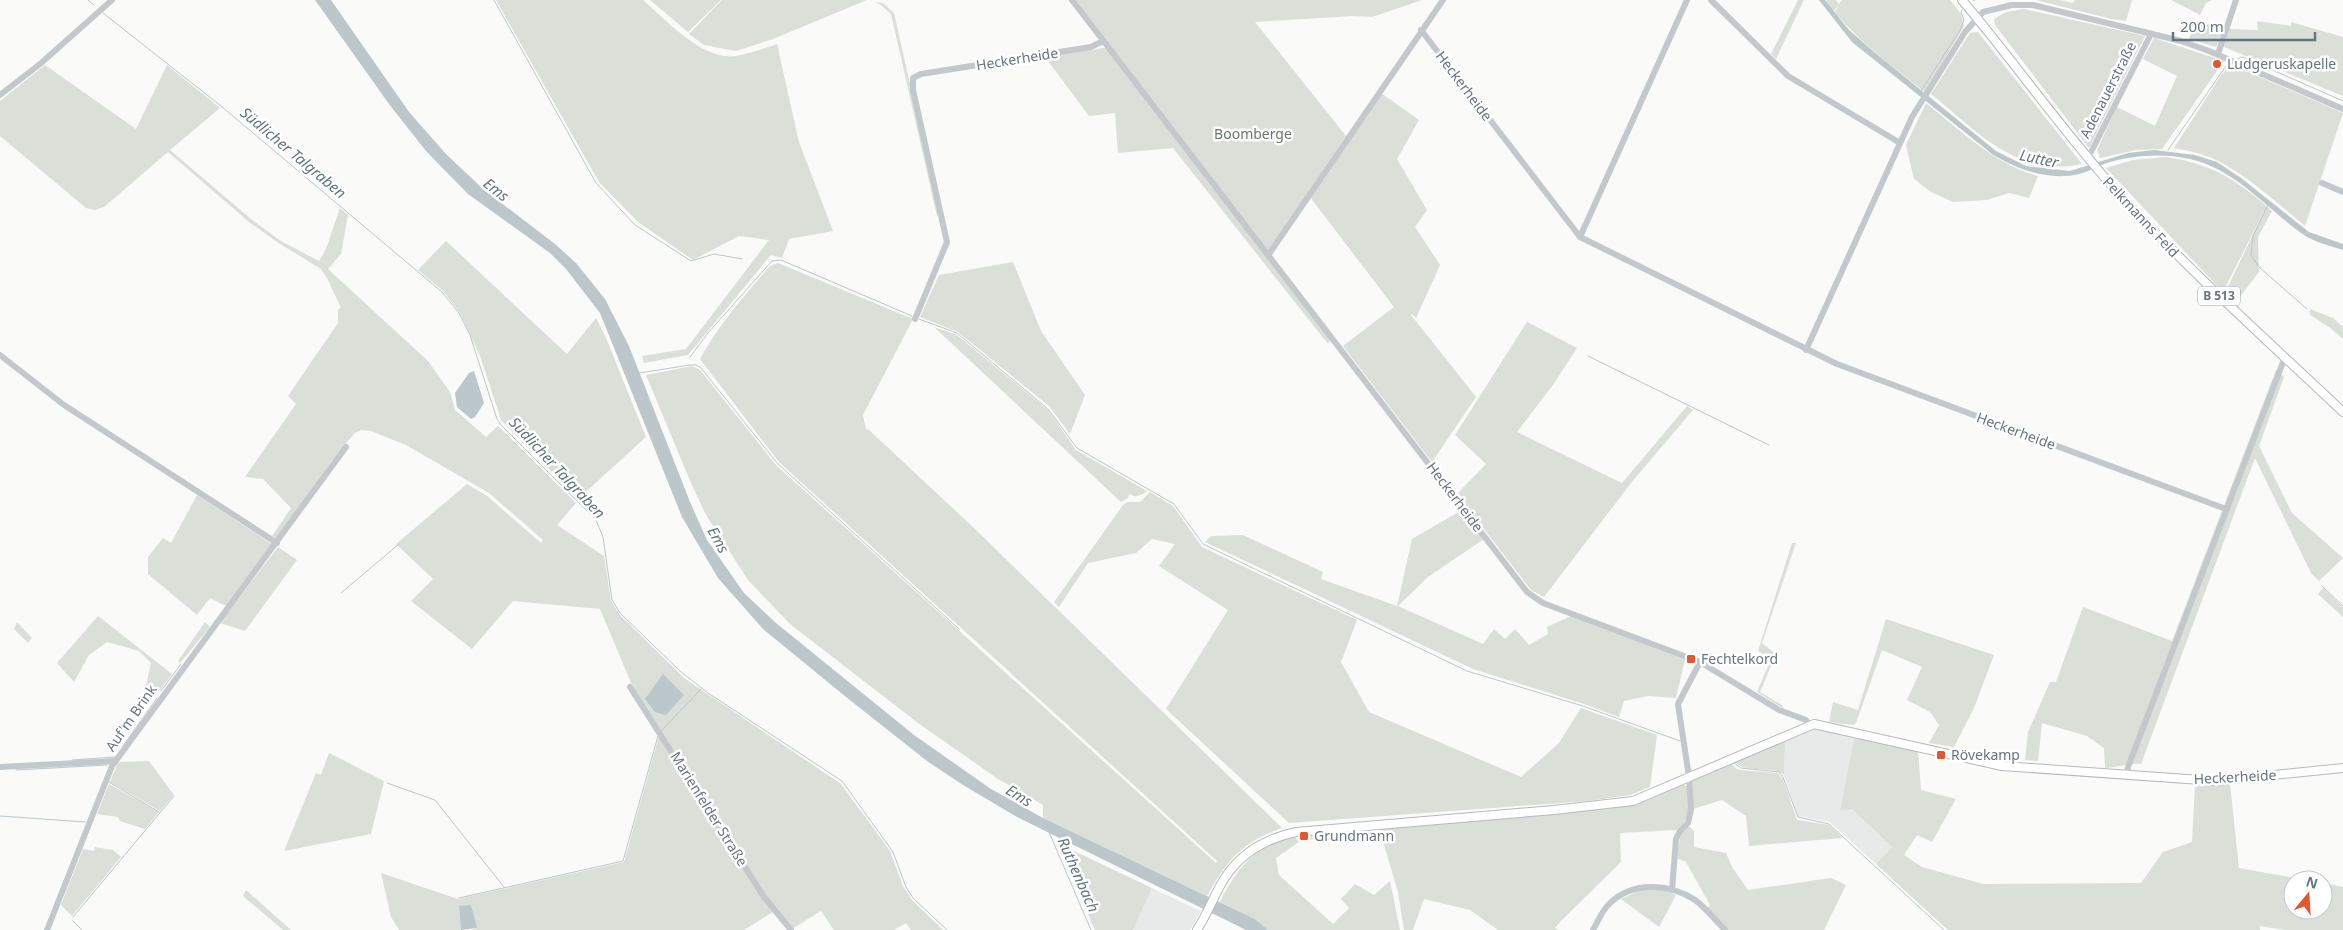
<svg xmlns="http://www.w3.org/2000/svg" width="2343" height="930" viewBox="0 0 2343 930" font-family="'Noto Sans',sans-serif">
<rect width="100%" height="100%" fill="#fafaf8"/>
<!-- built -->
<g fill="#e8e9e9">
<path d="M1812,726L1855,735L1840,809H1852L1892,847L1876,864L1830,822L1798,816L1784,775L1785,738Z"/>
<path d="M1152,888L1201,911L1190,930H1133Z"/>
</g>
<!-- green -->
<g fill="#dadfd7">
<path d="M496,0H643C666,20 703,61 736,56C750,54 764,48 777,44L799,142L833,231L789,239L782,258L771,255L688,355L644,363L642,356L686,349L769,240L739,236L693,260L638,222L599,182Z"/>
<path d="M650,0H721L688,32Z"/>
<path d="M722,0H867L773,39L736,51L704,45L689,34Z"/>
<path d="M1076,0H1422L1372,17L1354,16L1255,22L1346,136L1266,254L1331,339L1328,344L1173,148L1118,153L1115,113L1089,116L1045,57L1111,47Z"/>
<path d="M1798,0H1804L1776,59L1771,54Z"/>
<path d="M1826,0H1836L1839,4L1842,0H1950L1961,14L1964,26L1925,92C1893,67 1860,43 1835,12L1839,5L1833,12Z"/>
<path d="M2036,0H2059L2073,3L2075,0H2132L2126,21L2111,19Z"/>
<path d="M2171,0H2212L2206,3L2200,15Z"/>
<path d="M875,2L883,3L894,13L940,216H937L891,14L881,5Z"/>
<path d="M2024,9L2145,36L2089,148L1995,25L1994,19L2006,12Z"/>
<path d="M2257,21L2291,26V22L2343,37V96L2224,47L2229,29L2258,30Z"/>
<path d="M2197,22L2204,25L2211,23L2224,31L2216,47L2189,39Z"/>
<path d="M1978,32L2082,164C2017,178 1977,131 1931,94L1970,33Z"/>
<path d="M2154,38L2224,61L2162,149L2136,150L2100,158L2097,150L2117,107L2155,126L2177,76L2143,59Z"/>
<path d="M45,65L136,129L167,65L220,108L170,150L251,219L281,241L319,261L326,249L340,208L348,215L341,254L328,269L428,361L450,392L455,410L486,437L498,426L576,503L557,525L604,556L611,601L619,614L684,678L841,784L890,851L903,886L912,900L943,930H911L906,923L894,930H834L821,911L792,929L766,896L632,685L600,609L513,601L472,649L411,601L433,579L396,544L467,484L487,496L541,543L543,540L489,493L406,445L371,431L361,430L355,433L340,450L277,538L272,536L291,508L263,479L245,477L296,404L288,396L338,323V309L341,308L327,278L321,269L277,242L249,222L168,152L104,207L95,210L86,208L0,136V101Z"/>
<path d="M2232,65L2343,113L2305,226C2278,204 2250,177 2218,161C2205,154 2189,151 2174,148L2222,74Z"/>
<path d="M1381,93L1419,120L1397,159L1427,210L1415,227L1440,265L1416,318L1412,314L1411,315L1476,397L1432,462L1343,346L1394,307L1310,197Z"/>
<path d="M1926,103C1961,131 1994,164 2038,176L2029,198L2009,193L1987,200L1953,202L1931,192L1914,179L1906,145Z"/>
<path d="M2166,157C2213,164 2237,180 2272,211L2258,237L2259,272L2235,303L2225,293L2265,209L2223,292L2106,168L2133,160Z"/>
<path d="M446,241L567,354L596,318L606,338L646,437L578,499L501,420L480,356L460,313L443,291L418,270Z"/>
<path d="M1013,262L1041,331L1085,395L1070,434L1049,406L958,332L920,317L939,275Z"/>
<path d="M778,263L913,319L863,415L866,430L868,429L975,529L1282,828C1243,841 1226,861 1207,896L1043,818V805L998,779L918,723L790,624L748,580L706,515L691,483L646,375L692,366L700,370L776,465L1216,863L1217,861L779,462L700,359C719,324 744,296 770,266Z"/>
<path d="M2310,309L2333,318L2343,327V339L2329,327L2310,315Z"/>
<path d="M1527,322L1577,348L1553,385L1517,432L1622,483L1687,406L1693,410L1631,483L1544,597L1531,590L1457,494L1486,464L1455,435Z"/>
<path d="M934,327L957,335L1048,410L1076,450L1147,491C1140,496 1136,498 1129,494L1128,498L1121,502Z"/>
<path d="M2276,370L2284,377L2259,446L2292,513L2343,558L2319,581L2311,573L2255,458L2141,764C2127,763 2118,768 2105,768L2104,748L2087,736L2042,723L2038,761L2025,760L2028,732L2050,682H2056L2083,607L2172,641Z"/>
<path d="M1150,492L1173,506L1202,547L1357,620L1341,662L1369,712L1521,777L1559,743L1581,708L1657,735L1650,787L1630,795L1588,801L1289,823L1166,709L1228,610L1159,566L1175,544L1152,539L1136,553L1088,563L1059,607L1054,602L1123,505L1128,502H1140Z"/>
<path d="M197,495L272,544L226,606L210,598L197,615L148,574V557L163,538L171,543Z"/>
<path d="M1462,510L1484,539L1428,577L1398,606L1483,644L1494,629L1505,639L1515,629L1529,645L1548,634L1547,627L1571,616L1685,659L1676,698L1648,696L1624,701L1619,717L1584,704L1473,669L1205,542L1211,536L1243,535L1323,572L1321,579L1397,606L1412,539Z"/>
<path d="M1792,543H1796L1762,643L1776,654L1760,692L1782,705L1784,709L1757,692L1771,659L1758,651Z"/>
<path d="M278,547L297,560L245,631L220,623Z"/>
<path d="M2323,588L2343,607V617L2318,594Z"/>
<path d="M98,616L172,674L159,692L145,690L151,663L139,651L107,642L89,655L74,682L57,663Z"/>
<path d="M1886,619L1994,655L1974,708L1954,747L1929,743L1939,725L1930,712L1907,700L1922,667L1882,650L1856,723L1853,725L1829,722L1833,702L1858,710Z"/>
<path d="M17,622L32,638L28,643L14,629Z"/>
<path d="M205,622L210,627L180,663L178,661Z"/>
<path d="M659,736L773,912L744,930H471L477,928L459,907L461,930H399L391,917L381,873L458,899L624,862Z"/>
<path d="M1859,737L1918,751L1921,790L1956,799L1932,842L1917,835L1904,855L1922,867L1983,884L2141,883L2163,852L2192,842L2195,785L2230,784L2239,868L2306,880H2293V910H2323V883L2343,887V930H2286L2260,926V930H1948L1876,864L1892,847L1852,809L1840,810L1854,739Z"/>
<path d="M1785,738L1784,775C1771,764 1745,775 1734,761Z"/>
<path d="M329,753L384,781L371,834L284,851L316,773L321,775Z"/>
<path d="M149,761L174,795L160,811L110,782L117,765L120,762Z"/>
<path d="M1731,762L1735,768L1740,770L1778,773L1783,779L1797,820L1829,825L1843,838L1749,846L1746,816L1722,800L1693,809L1692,780Z"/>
<path d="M109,784L159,812L145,829L120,821L118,817L97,814Z"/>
<path d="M1683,784L1687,787C1688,805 1692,818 1677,830L1620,833L1621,862L1558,924L1555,928L1559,930H1498L1470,910L1424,899L1413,930H1404L1398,892L1379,828L1585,810L1634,803Z"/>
<path d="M1687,827H1690L1694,831V847L1726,853L1732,867L1748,890L1831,878L1846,885L1824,930H1727L1707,908L1710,905L1686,862L1676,858L1681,834Z"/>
<path d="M1371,828L1374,831L1327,836L1308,840L1314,833Z"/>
<path d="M1294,836L1299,842L1276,858L1279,875L1333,924L1349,908L1341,899L1355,884L1374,895L1390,881L1400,930H1268L1255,919L1220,902C1235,871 1257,842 1294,836Z"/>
<path d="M1057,843L1152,888L1133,930H1095Z"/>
<path d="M95,847L113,850L121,857L72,916L61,905L83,849L94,851Z"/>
<path d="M246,890L291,930H283L243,896Z"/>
<path d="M1641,890H1663L1676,895L1659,927L1621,899Z"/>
</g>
<!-- water -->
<g fill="#bbc7cb">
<path d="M315,0H331L409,112L446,154L483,189L555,244L576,263L605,299L629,346L690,502L707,540L744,593L776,623L914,735L991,789L1043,818L1255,919L1268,930H1246L1017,817L963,785L927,761L846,697L763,629L718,578L682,517L600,313L566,269L550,253L468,194L426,151L389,104Z"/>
<path d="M1819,0H1825L1849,30L1874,52L1996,151L2026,166L2070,171L2128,153L2154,150L2195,155L2217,162L2241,178L2309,232L2343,244V250C2331,246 2318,243 2307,237C2268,211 2238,170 2190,159C2162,153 2131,155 2104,164C2096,167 2088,172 2079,174C2049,181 2018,170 1992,154L1852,42Z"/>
<path d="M474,371L484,403L475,417L471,419L457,407L455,393L469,373Z"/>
<path d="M663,674L684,695L666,715L655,712L645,699Z"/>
<path d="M471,905L477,928L461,930L459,906Z"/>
</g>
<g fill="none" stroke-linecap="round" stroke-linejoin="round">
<!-- stream -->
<g stroke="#bbc7cb" stroke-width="1">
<path d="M88,0L94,5"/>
<path d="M494,0L596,183L635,225L691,261L714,254L742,259"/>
<path d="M1973,1L1975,0"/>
<path d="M103,13L221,106L442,292L459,313L470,335L497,419L501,425L596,520L603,537L612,600L620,613L680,671L708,693L842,781L893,852L906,887L913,898L947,930"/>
<path d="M2234,60L2243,57L2343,101"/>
<path d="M1921,91L1960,30L1964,20L1961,12L1962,10"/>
<path d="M2168,150L2228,63"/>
<path d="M2268,205L2253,236L2251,255L2259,267L2307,309"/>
<path d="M919,319L957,333L1048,409L1077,448L1174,504L1203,544L1467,671L1583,706L1680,741"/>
<path d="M1588,356L1769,445"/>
<path d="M690,357L708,333L772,261L781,260L912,316"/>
<path d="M639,373L690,365H696L701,368L777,463L959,629"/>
<path d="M2322,586L2343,606"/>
<path d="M341,593L399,544"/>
<path d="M161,691L181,664"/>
<path d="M662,730L701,689"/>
<path d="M123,746L157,698"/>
<path d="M72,760L115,757"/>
<path d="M1734,763L1741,768L1779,772L1783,777L1798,817L1829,824L1944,930"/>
<path d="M16,770L107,765"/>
<path d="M109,782L159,812"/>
<path d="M387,783L435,800L504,887"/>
<path d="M0,816L85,822"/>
<path d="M1049,832L1091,930"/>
<path d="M459,898L623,861L658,736"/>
<path d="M73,917L174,796"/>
<path d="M73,921L82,930"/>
</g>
<!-- major casing -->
<g stroke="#b5babe" stroke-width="10">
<g id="major">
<path d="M1962,0C2016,64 2064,133 2120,195C2190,272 2268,341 2343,412"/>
<path d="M1197,930C1206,916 1212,901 1220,886C1236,856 1263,839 1296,832L1554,810L1633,801L1814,724L2002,766L2215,781L2343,768"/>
</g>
</g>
<!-- minor -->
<g stroke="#c3c8cc" stroke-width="6">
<path d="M1072,0L1527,592L1543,603L1700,662L1779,710L1806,720L1809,725"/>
<path d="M1711,0L1788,76L1900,143"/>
<path d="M1421,30L1580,237L1837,364L2226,509"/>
<path d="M2218,54L2236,0"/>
<path d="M0,95L40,64L112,0"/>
<path d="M2086,156L2091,152L2151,34"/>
<path d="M2322,183L2343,192"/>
<path d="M1580,237L1687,0"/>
<path d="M1269,254L1443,0"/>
<path d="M915,319L947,242L913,90V78L921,74L1091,47L1103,41"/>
<path d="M1806,350L1912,117L1965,32L1983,12L2012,5H2033L2181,41L2209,51L2343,109"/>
<path d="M0,355L64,405L277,543"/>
<path d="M630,687L764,897L791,930"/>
<path d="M0,767L116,761"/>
<path d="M2127,775L2128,767L2285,357"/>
<path d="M1672,890L1676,839L1680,831L1688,823L1691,809L1689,777L1678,704L1700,662"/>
<path d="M47,930L112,766L346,447"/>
<path d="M1593,930C1598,921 1602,911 1609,904C1632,881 1669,883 1695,900C1706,908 1715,920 1725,930"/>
</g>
<!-- major -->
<use href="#major" stroke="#fff" stroke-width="8"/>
</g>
<!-- markers -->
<g fill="#e4572e" stroke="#fff" stroke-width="2">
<circle cx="2217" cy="64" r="5"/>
<rect x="1686" y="654" width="10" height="10" rx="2.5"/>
<rect x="1936" y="750" width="10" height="10" rx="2.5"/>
<rect x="1299" y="831" width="10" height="10" rx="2.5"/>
</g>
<g text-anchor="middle" stroke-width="5" stroke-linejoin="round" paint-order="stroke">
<!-- shield labels -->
<rect fill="#fff" stroke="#939fa8" stroke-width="1" x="2198" y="286.5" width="42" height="19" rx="4"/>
<g font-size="12" font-weight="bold" fill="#657683">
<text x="2219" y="300">B 513</text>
</g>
<!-- street labels -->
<g font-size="14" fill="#657683" stroke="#fff">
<text transform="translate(1017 59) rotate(-9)" y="5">Heckerheide</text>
<text transform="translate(1464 86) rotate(53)" y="5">Heckerheide</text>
<text transform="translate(2108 90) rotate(-63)" y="5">Adenauerstraße</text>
<text transform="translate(2141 217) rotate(47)" y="5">Pelkmanns Feld</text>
<text transform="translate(2016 431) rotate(20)" y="5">Heckerheide</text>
<text transform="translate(1455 497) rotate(53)" y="5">Heckerheide</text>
<text transform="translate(131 718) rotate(-55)" y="5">Auf'm Brink</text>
<text transform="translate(2235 777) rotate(-3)" y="5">Heckerheide</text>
<text transform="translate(709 809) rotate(58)" y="5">Marienfelder Straße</text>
</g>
<!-- poi labels -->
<g font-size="14" fill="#657683" stroke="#fff" text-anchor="start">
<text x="2227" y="69">Ludgeruskapelle</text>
<text x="1701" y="664">Fechtelkord</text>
<text x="1951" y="760">Rövekamp</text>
<text x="1314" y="841">Grundmann</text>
</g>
<!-- park labels -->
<g font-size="14" fill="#687a64" stroke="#fff">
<text x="1253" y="139">Boomberge</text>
</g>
<!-- water labels -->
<g font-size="15" font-style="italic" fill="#60757c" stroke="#fff">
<text transform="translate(293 153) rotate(40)" y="5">Südlicher Talgraben</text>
<text transform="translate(2039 159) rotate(12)" y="5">Lutter</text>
<text transform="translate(496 190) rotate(38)" y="5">Ems</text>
<text transform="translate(557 468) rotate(47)" y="5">Südlicher Talgraben</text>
<text transform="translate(718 540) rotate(61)" y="5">Ems</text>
<text transform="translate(1019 796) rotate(32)" y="5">Ems</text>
<text transform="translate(1078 875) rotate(66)" y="5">Ruthenbach</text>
</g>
</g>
<!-- north arrow -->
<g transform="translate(2308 895) rotate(18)"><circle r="24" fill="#ffffff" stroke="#c1c8cd"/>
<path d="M0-4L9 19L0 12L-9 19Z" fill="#e4572e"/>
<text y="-8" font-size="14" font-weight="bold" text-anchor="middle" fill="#657683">N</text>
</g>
<!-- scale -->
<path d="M2173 32v8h142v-8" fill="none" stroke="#657683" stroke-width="2.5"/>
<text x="2180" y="32" font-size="15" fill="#657683" stroke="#ffffff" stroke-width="4" paint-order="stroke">200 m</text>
</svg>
